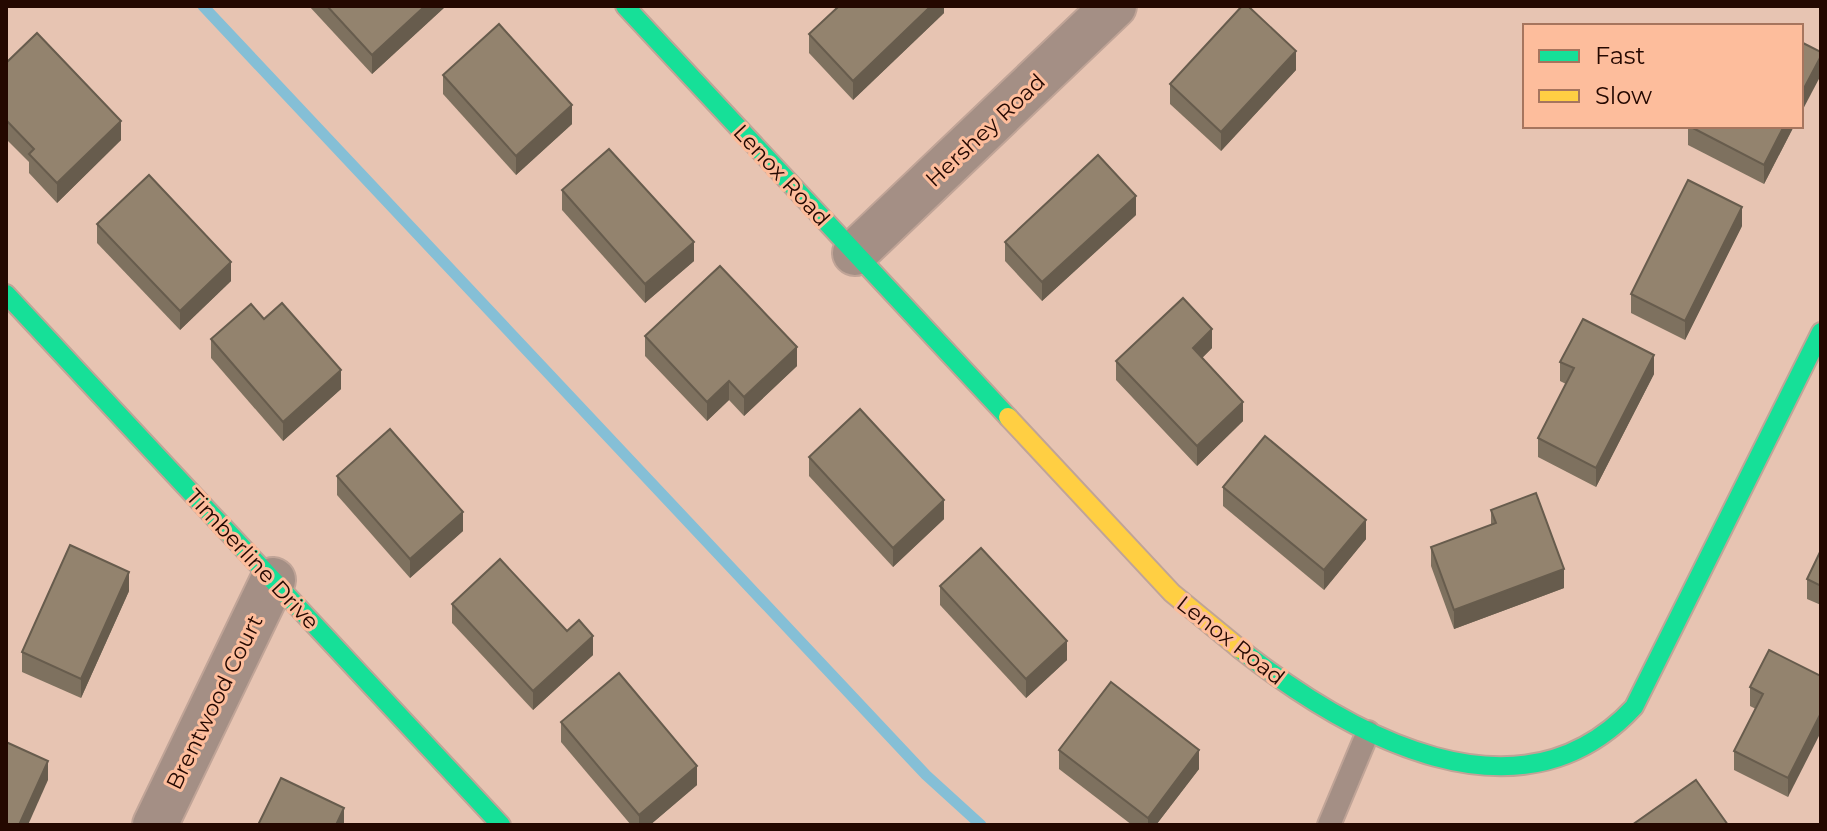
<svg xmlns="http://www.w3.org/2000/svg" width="1827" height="831" viewBox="0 0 1827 831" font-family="Montserrat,sans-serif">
<rect width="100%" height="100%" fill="#e7c4b2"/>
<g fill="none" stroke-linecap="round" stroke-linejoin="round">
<!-- stream -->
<path stroke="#85bfd6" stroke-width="11" d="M203,6L926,775L981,825"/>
<!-- lane casing -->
<g stroke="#c0a497" stroke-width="26">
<path id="lane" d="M1329,825L1368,732"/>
</g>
<!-- street casing -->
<g stroke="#c0a497" stroke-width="48">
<g id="street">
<path d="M855,253L1114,6"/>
<path d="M155,825L273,580"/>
</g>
</g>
<!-- fast casing -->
<g stroke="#c0a497" stroke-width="22">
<g id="fast">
<path d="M625,6L1008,417"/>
<path d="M6,294L501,825"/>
<path d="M1240,649C1349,735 1519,831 1634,707L1821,332"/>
</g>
</g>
<!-- slow casing -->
<g stroke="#c0a497" stroke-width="22">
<path id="slow" d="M1008,417L1172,593L1240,649"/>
</g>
<!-- lane -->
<use href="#lane" stroke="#a48f85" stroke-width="22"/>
<!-- street -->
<use href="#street" stroke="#a48f85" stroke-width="44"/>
<!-- fast -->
<use href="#fast" stroke="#16e098" stroke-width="18"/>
<!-- slow -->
<use href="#slow" stroke="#ffcf43" stroke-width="18"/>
</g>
<!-- wall -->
<g fill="#7e715f">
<path d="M309,6H446L372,74Z"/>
<path d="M944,6V13L853,100L809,53V34Z"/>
<path d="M6,63L121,140L57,203L29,173V162L6,139Z"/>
<path d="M1296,70L1221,151L1170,104V84Z"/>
<path d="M443,75L572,124L516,175L443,94Z"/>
<path d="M1688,126H1794L1764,184L1688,145Z"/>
<path d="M562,190L694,261L645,303L562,210Z"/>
<path d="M1136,215L1042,301L1005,261V242Z"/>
<path d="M97,224L231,281L180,330L97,243Z"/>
<path d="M1742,226L1685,340L1631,313V294Z"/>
<path d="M264,319L341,389L283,441L211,358V339Z"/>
<path d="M645,336L797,366L744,416L729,400L707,421L645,356Z"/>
<path d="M1212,348L1202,358L1243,421L1197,466L1116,380V361Z"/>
<path d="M1560,362L1654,374L1596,487L1538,457V438L1566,384L1560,381Z"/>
<path d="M809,457L944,519L893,567L809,476Z"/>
<path d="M337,476L463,531L410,578L337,495Z"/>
<path d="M1223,487L1366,539L1324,590L1223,506Z"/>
<path d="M1491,510L1564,588L1454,629L1431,566V547L1491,525Z"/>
<path d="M1821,550V605L1807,599V579Z"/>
<path d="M940,586L1067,660L1026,698L940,605Z"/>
<path d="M129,591L81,698L22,672V652Z"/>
<path d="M452,604L567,631L593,655L533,710L452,623Z"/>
<path d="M1821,676L1788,797L1734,770V751L1756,709L1750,706V687Z"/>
<path d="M561,722L697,785L650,825H631L561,742Z"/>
<path d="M1059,750L1199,769L1156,825H1132L1059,769Z"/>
</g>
<!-- shaded-wall -->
<g fill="#675c4d">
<path d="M425,6H446L372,74V55Z"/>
<path d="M931,6H944V13L853,100V81Z"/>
<path d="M1296,51V70L1221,151V132Z"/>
<path d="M1821,56V75L1801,113V94Z"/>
<path d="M572,105V124L516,175V156Z"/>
<path d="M121,121V140L57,203V183Z"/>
<path d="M1784,126H1794L1764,184V165Z"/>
<path d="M1136,196V215L1042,301V282Z"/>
<path d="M1742,207V226L1685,340V321Z"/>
<path d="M694,242V261L645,303V284Z"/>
<path d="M231,262V281L180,330V311Z"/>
<path d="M1212,329V348L1193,367V348Z"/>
<path d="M797,347V366L744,416V397Z"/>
<path d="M1654,355V374L1596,487V468Z"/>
<path d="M341,370V389L283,441V422Z"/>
<path d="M729,381V400L707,421V402Z"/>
<path d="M1243,402V421L1197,466V446Z"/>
<path d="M944,500V519L893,567V548Z"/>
<path d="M463,512V531L410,578V559Z"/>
<path d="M1366,520V539L1324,590V570Z"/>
<path d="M1564,569V588L1454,629V610Z"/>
<path d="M129,572V591L81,698V679Z"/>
<path d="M593,636V655L533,710V691Z"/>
<path d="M1067,641V660L1026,698V679Z"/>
<path d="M1821,713V732L1788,797V778Z"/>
<path d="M1199,750V769L1156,825H1148V818Z"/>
<path d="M48,761V780L28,825H19Z"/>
<path d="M697,766V785L650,825H639V815Z"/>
<path d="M344,808V825H336Z"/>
</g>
<!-- building -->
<g fill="#93836e" stroke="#675c4d" stroke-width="2">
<path d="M327,6H425L372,55Z"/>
<path d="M839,6H931L853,81L809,34Z"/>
<path d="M1242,6H1248L1296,51L1221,132L1170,84Z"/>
<path d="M499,24L572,105L516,156L443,75Z"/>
<path d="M37,33L121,121L57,183L29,154L34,149L6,120V63Z"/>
<path d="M1801,42L1821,52V56L1801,94Z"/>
<path d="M1689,126H1784L1764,165Z"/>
<path d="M609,149L694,242L645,284L562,190Z"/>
<path d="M1098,155L1136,196L1042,282L1005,242Z"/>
<path d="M149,175L231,262L180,311L97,224Z"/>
<path d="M1688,180L1742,207L1685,321L1631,294Z"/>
<path d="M720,266L797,347L744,397L729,381L707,402L645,336Z"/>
<path d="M1183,298L1212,329L1193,348L1243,402L1197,446L1116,361Z"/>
<path d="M282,303L341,370L283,422L211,339L251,304L264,319Z"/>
<path d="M1583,319L1654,355L1596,468L1538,438L1574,368L1560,362Z"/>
<path d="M860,409L944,500L893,548L809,457Z"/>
<path d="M390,429L463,512L410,559L337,476Z"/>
<path d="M1265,436L1366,520L1324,570L1223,487Z"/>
<path d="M1536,493L1564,569L1454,610L1431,547L1496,523L1491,510Z"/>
<path d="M70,545L129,572L81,679L22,652Z"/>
<path d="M981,548L1067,641L1026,679L940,586Z"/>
<path d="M1821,550V586L1807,579Z"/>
<path d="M500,559L567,631L579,620L593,636L533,691L452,604Z"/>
<path d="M1769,650L1821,676V713L1788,778L1734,751L1763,694L1750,687Z"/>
<path d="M619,673L697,766L639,815L561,722Z"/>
<path d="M1111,682L1199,750L1148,818L1059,750Z"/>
<path d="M6,742L48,761L19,825H6Z"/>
<path d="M281,778L344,808L336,825H258Z"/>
<path d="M1696,780L1728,825H1632Z"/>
</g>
<g text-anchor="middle" stroke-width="6" stroke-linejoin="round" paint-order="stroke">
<!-- street labels -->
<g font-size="22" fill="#240800" stroke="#fdbd9c">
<text transform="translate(985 130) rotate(-43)" y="8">Hershey Road</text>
<text transform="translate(782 175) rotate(47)" y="8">Lenox Road</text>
<text transform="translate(253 559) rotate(47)" y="8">Timberline Drive</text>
<text transform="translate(1231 640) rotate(38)" y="8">Lenox Road</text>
<text transform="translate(214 702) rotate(-64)" y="8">Brentwood Court</text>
</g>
</g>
<!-- border -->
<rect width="1827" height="831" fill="none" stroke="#240800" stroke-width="16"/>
<!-- legend -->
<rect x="1523" y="24" width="280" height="104" fill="#fdbd9c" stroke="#a6755e" stroke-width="2"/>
<rect x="1539" y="50" width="40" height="12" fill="#16e098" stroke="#a6755e" stroke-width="2"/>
<text x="1595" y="64" font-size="24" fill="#240800">Fast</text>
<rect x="1539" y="90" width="40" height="12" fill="#ffcf43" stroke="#a6755e" stroke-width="2"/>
<text x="1595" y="104" font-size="24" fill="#240800">Slow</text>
</svg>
